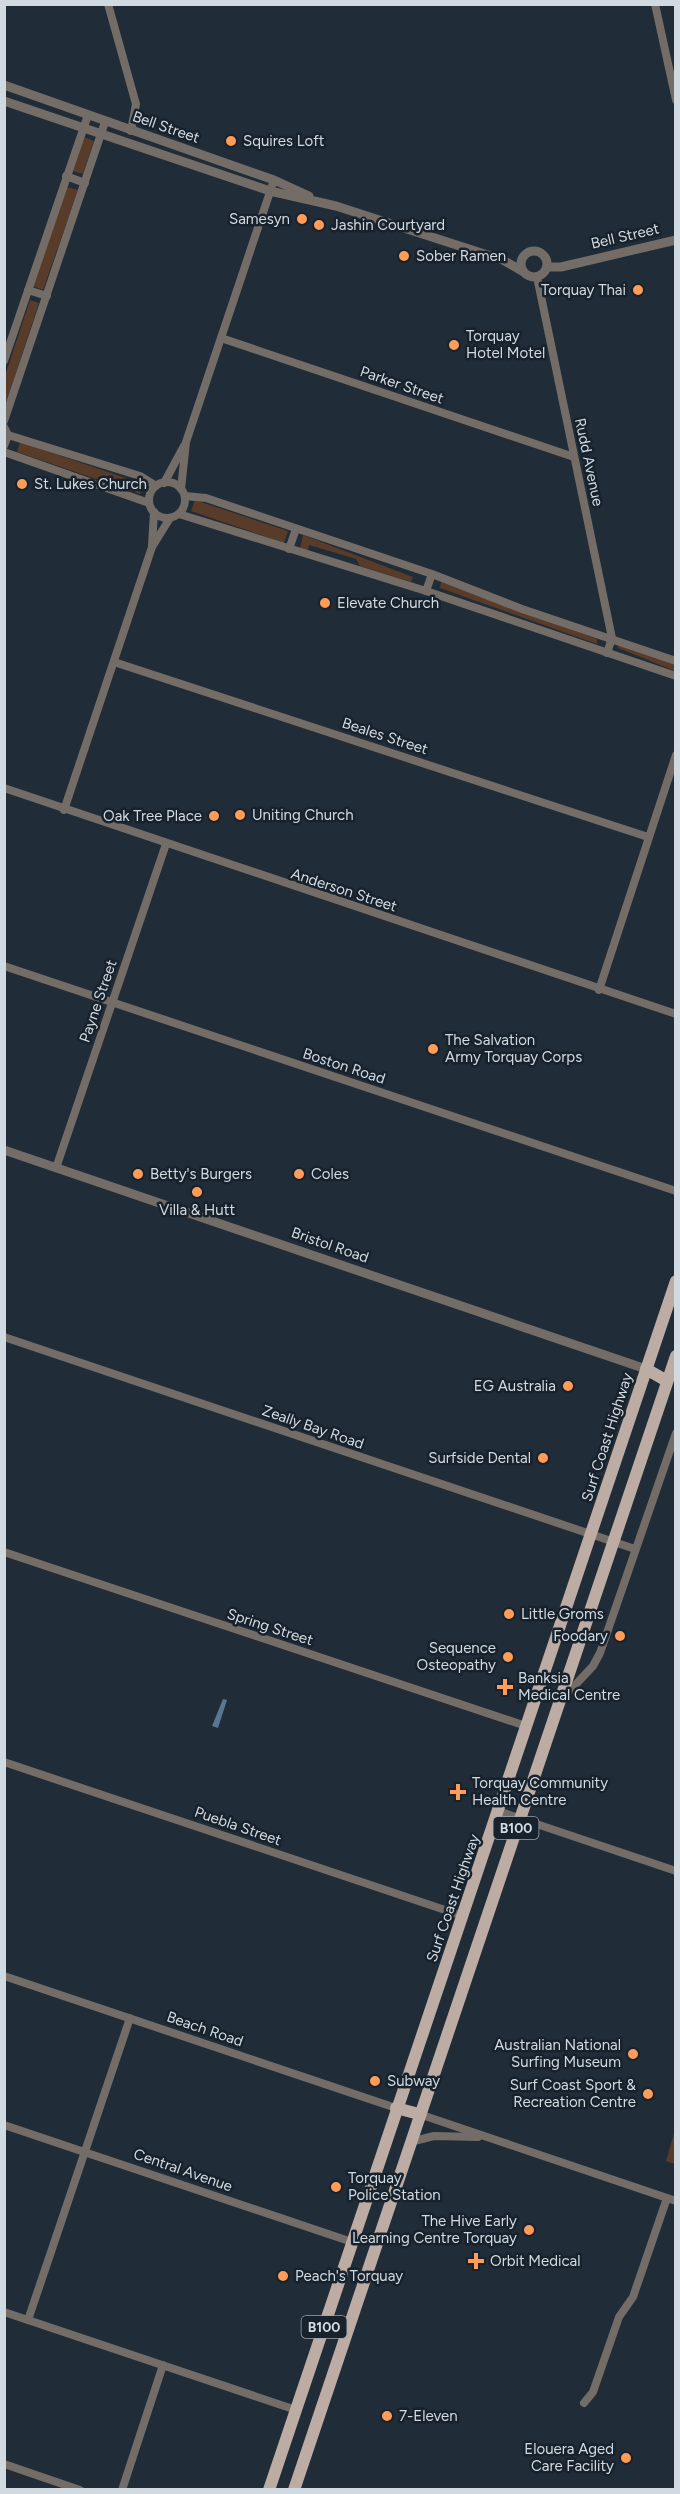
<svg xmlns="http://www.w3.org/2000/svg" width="680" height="2494" viewBox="0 0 680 2494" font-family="Figtree,sans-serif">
<rect width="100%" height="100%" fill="#202c37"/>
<!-- green -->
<g fill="#583b28">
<path d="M84,137L94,141L83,174L72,171Z"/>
<path d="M67,187L78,190L43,290L33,286Z"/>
<path d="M30,300L39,303L5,406V376Z"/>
<path d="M20,442L143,484L140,494L17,452Z"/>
<path d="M195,500L288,531L284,543L191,511Z"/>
<path d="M303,535L413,577L411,582L360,566L356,559L309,545L308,551L300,548Z"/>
<path d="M441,582L597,639V644L440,588Z"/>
<path d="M619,644L675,664V671L618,648Z"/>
<path d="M675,2130L676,2164H675L666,2161Z"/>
</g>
<!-- water -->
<path fill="#597692" d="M223,1699L227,1700L218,1728L212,1726Z"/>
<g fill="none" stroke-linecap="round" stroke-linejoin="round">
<!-- minor -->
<g stroke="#736c67" stroke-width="8">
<path d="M108,4L136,104L131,131"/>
<path d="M655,4L676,100"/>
<path d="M66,176L85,183"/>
<path d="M537,277L612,638L607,653"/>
<path d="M28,290L47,296"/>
<path d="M221,338L574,457"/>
<path d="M4,361L88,115"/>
<path d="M4,421L105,122"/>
<path d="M4,427L8,435L4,446"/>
<path d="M8,435L140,476L156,486"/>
<path d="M4,452L149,503"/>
<circle cx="167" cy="500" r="18"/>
<path d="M164,483L184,446"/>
<path d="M181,489L186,442L274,180"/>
<path d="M185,496L206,498L432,574L522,609L676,661"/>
<path d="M179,514L426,591L676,676"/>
<path d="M152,545L154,512"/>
<path d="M289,549L296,529"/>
<path d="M426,591L432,574"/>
<path d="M114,662L648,837"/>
<path d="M4,788L676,1014"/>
<path d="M64,810L152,547L170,518"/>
<path d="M4,966L676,1191"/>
<path d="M599,990L676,755"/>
<path d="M56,1168L166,844"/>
<path d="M4,1337L635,1549"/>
<path d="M4,1552L526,1726"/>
<path d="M564,1697L593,1666L600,1653L676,1433"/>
<path d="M4,1762L463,1916"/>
<path d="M498,1811L676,1871"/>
<path d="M4,1976L396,2108"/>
<path d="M419,2114L676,2201"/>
<path d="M4,2125L352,2242"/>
<path d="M410,2142L434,2136L478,2137"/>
<path d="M4,2312L296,2410"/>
<path d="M28,2320L130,2018"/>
<path d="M584,2403L593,2392L619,2317L633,2297L667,2198"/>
<path d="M4,2464L80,2490"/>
<path d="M122,2490L163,2365"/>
</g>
<!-- tertiary -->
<g stroke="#736c67" stroke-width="9">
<path d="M4,85L274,180L309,196"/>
<path d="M4,101L270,191L336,206L503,260L522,271"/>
<circle cx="534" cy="264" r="13"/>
<path d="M547,267H561L676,240"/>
<path d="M4,1150L646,1369"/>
</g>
<!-- primary -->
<g stroke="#bcaca3" stroke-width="12">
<path d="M646,1369L667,1381"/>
<path d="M396,2108L419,2114"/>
<path d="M269,2490L676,1281"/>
<path d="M294,2490L676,1356"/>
</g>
</g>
<!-- markers -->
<g fill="#fe9c58" stroke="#17222d" stroke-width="2">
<circle cx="231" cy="141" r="6"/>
<circle cx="302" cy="219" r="6"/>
<circle cx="319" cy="225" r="6"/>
<circle cx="404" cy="256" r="6"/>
<circle cx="638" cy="290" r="6"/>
<circle cx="454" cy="345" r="6"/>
<circle cx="22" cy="484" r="6"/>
<circle cx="325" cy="603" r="6"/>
<circle cx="240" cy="815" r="6"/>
<circle cx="214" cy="816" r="6"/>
<circle cx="433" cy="1049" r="6"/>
<circle cx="138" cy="1174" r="6"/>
<circle cx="299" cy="1174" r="6"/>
<circle cx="197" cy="1192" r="6"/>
<circle cx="568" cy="1386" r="6"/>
<circle cx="543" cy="1458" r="6"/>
<circle cx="509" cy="1614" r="6"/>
<circle cx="620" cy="1636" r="6"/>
<circle cx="508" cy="1657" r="6"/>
<path d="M502 1678h6v6h6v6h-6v6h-6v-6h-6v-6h6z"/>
<path d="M455 1783h6v6h6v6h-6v6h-6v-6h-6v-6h6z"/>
<circle cx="633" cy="2054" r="6"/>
<circle cx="375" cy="2081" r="6"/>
<circle cx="648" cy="2094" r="6"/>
<circle cx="336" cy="2187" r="6"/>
<circle cx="529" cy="2230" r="6"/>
<path d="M473 2252h6v6h6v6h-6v6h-6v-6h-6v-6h6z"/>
<circle cx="283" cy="2276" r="6"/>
<circle cx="387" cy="2416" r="6"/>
<circle cx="626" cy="2458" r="6"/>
</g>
<g text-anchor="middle" stroke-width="5" stroke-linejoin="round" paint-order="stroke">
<!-- shield labels -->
<g fill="#17222d" stroke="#9aa3ab" stroke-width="1.5">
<rect x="493.5" y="1817" width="45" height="22" rx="4.5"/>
<rect x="301.5" y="2316" width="45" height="22" rx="4.5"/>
</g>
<g font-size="14" font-weight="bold" fill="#d2dae1">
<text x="516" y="1833">B100</text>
<text x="324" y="2332">B100</text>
</g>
<!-- street labels -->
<g font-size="15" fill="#d2dae1" stroke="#17222d">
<text transform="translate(166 127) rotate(19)" y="5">Bell Street</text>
<text transform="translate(625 236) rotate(-13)" y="5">Bell Street</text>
<text transform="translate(402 385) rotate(19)" y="5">Parker Street</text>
<text transform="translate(589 462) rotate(78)" y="5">Rudd Avenue</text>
<text transform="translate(385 736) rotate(18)" y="5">Beales Street</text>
<text transform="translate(344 890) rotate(18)" y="5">Anderson Street</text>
<text transform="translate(98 1001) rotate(-71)" y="5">Payne Street</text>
<text transform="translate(344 1066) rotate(18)" y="5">Boston Road</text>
<text transform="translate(330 1245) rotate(19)" y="5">Bristol Road</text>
<text transform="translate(313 1427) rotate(19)" y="5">Zeally Bay Road</text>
<text transform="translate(607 1437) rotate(-72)" y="5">Surf Coast Highway</text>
<text transform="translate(270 1627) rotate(18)" y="5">Spring Street</text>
<text transform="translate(238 1826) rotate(19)" y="5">Puebla Street</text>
<text transform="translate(453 1898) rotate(-71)" y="5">Surf Coast Highway</text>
<text transform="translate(205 2029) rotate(19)" y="5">Beach Road</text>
<text transform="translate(183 2170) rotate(19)" y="5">Central Avenue</text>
</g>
<!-- poi labels -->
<g font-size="15" fill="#d2dae1" stroke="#17222d" text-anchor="start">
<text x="243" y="146">Squires Loft</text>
<text x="290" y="224" text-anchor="end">Samesyn</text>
<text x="331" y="230">Jashin Courtyard</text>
<text x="416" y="261">Sober Ramen</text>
<text x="626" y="295" text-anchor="end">Torquay Thai</text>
<text x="466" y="341">Torquay<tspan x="466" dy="17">Hotel Motel</tspan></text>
<text x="34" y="489">St. Lukes Church</text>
<text x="337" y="608">Elevate Church</text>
<text x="252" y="820">Uniting Church</text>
<text x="202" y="821" text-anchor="end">Oak Tree Place</text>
<text x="445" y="1045">The Salvation<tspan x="445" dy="17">Army Torquay Corps</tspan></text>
<text x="150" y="1179">Betty's Burgers</text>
<text x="311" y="1179">Coles</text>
<text x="197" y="1215" text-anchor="middle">Villa &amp; Hutt</text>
<text x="556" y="1391" text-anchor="end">EG Australia</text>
<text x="531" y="1463" text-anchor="end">Surfside Dental</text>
<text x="521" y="1619">Little Groms</text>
<text x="608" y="1641" text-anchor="end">Foodary</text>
<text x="496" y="1653" text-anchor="end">Sequence<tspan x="496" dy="17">Osteopathy</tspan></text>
<text x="518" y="1683">Banksia<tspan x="518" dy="17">Medical Centre</tspan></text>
<text x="472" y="1788">Torquay Community<tspan x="472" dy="17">Health Centre</tspan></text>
<text x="621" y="2050" text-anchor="end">Australian National<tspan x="621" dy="17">Surfing Museum</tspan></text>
<text x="387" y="2086">Subway</text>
<text x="636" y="2090" text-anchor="end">Surf Coast Sport &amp;<tspan x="636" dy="17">Recreation Centre</tspan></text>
<text x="348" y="2183">Torquay<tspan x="348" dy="17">Police Station</tspan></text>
<text x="517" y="2226" text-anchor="end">The Hive Early<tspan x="517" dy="17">Learning Centre Torquay</tspan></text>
<text x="490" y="2266">Orbit Medical</text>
<text x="295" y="2281">Peach's Torquay</text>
<text x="399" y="2421">7-Eleven</text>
<text x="614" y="2454" text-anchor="end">Elouera Aged<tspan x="614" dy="17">Care Facility</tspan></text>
</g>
</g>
<!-- border -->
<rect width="680" height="2494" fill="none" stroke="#d2dae1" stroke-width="12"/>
</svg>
